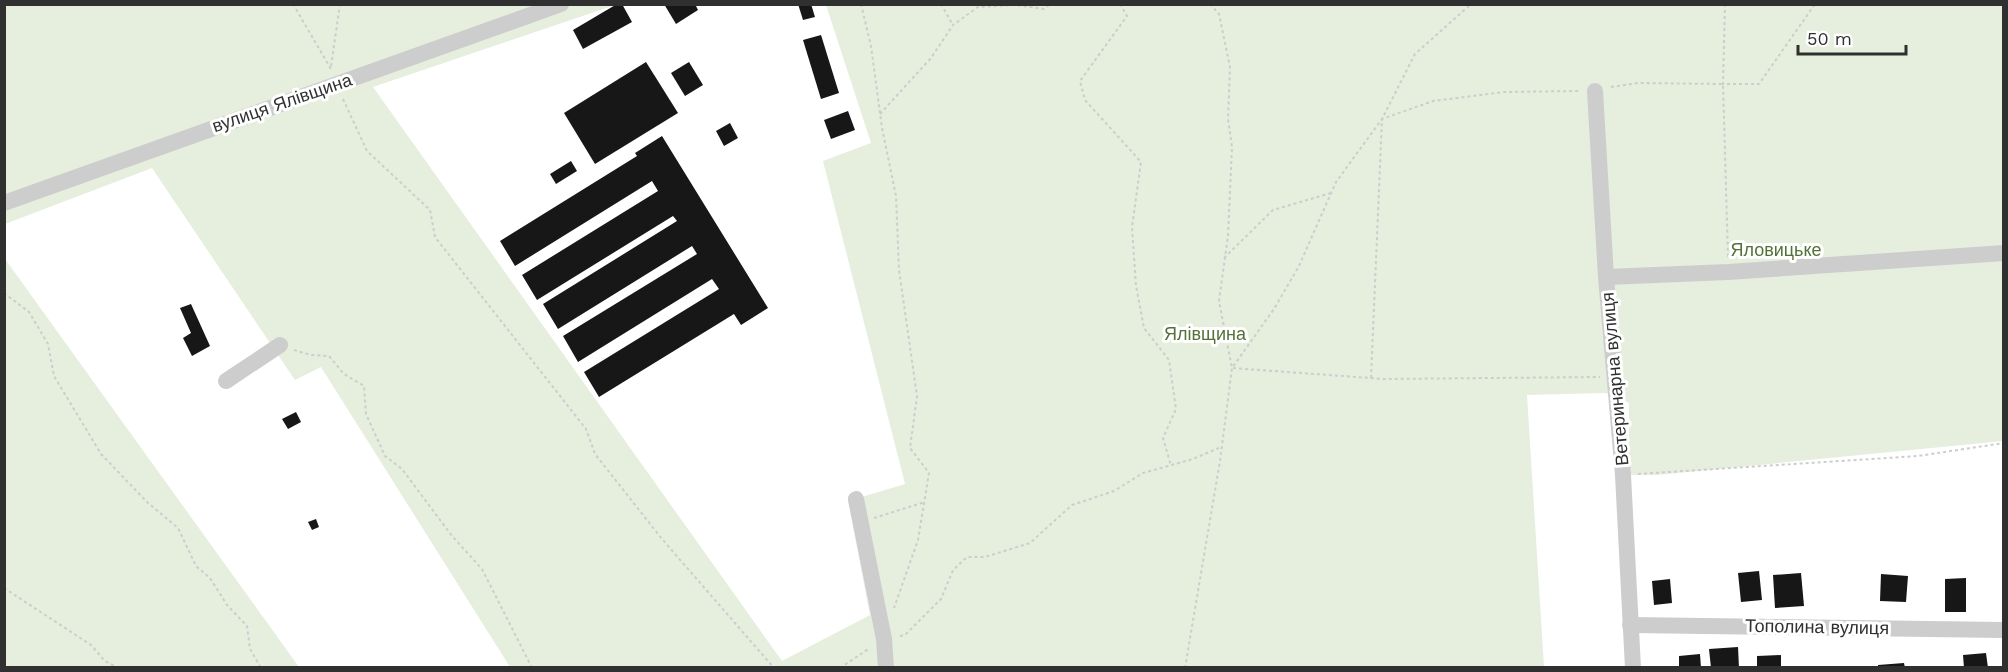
<svg xmlns="http://www.w3.org/2000/svg" width="2008" height="672" viewBox="0 0 2008 672" font-family="'Work Sans',sans-serif">
<rect width="100%" height="100%" fill="#fff"/>
<!-- green -->
<g fill="#e6eedd">
<path d="M5,5H615L373,87L782,661L870,615L848,501L905,484L823,161L871,143L826,5H2003V441L1657,475H1629V403L1606,393L1527,395L1544,667H510L321,367L295,380L152,168L5,224Z"/>
<path d="M4,259H5L299,667H5Z"/>
</g>
<!-- building -->
<g fill="#171717">
<path d="M617,4H622L632,22L583,49L573,30Z"/>
<path d="M664,4H695L698,10L676,24Z"/>
<path d="M798,4H811L815,17L803,20Z"/>
<path d="M821,35L839,93L821,99L803,40Z"/>
<path d="M646,62L678,113L595,164L564,113Z"/>
<path d="M689,62L703,85L685,96L671,73Z"/>
<path d="M848,111L855,130L831,139L824,120Z"/>
<path d="M730,123L738,138L724,146L716,131Z"/>
<path d="M662,136L768,308L741,325L734,314L599,397L584,372L719,289L712,279L578,362L563,336L697,254L692,246L558,329L543,304L677,221L673,216L537,300L522,275L658,191L652,181L515,266L500,241L637,156L635,153Z"/>
<path d="M571,161L577,171L556,184L550,174Z"/>
<path d="M191,304L210,346L192,356L183,338L191,333L180,308Z"/>
<path d="M296,412L301,422L288,429L282,419Z"/>
<path d="M316,519L319,527L312,530L308,522Z"/>
<path d="M1759,571L1762,600L1741,602L1738,573Z"/>
<path d="M1801,573L1804,606L1775,608L1773,575Z"/>
<path d="M1881,574L1908,576L1906,602L1880,601Z"/>
<path d="M1966,578V612H1945V579Z"/>
<path d="M1670,579L1672,603L1654,605L1652,581Z"/>
<path d="M1738,647L1739,668H1711L1709,649Z"/>
<path d="M1986,653L1988,668H1964L1963,655Z"/>
<path d="M1700,654L1701,668H1679V656Z"/>
<path d="M1781,655V668H1757V656Z"/>
<path d="M1904,663L1905,668H1878V665Z"/>
</g>
<g fill="none" stroke-linecap="round" stroke-linejoin="round">
<!-- path -->
<g stroke="#cdcdcd" stroke-width="2" stroke-dasharray="3 3" stroke-linecap="butt">
<path d="M293,4L331,69"/>
<path d="M861,4L871,46L882,128L896,196L899,270L917,396L910,448L929,473L918,540L894,608"/>
<path d="M941,4L953,25"/>
<path d="M1120,4L1127,16L1080,81L1085,100L1141,162L1132,227L1136,286L1144,328L1169,360L1176,409L1163,438L1171,466"/>
<path d="M1210,4L1219,14L1230,67L1228,119L1232,147L1228,236L1219,301L1232,368L1384,379L1600,377"/>
<path d="M1725,4L1723,84H1759L1815,4"/>
<path d="M331,66L340,4"/>
<path d="M1611,87L1638,83L1723,84L1728,257"/>
<path d="M343,99L367,151L430,210L435,237L586,429L595,454L662,539L774,668"/>
<path d="M880,114L931,58L953,25L978,7L1016,5L1044,9L1050,4"/>
<path d="M1224,258L1273,210L1331,193"/>
<path d="M4,293L29,312L48,344L54,376L101,454L147,502L178,528L196,566L210,578L227,605L247,626L250,649L261,668"/>
<path d="M294,350L311,355L329,356L344,374L364,386L366,414L385,456L402,469L452,536L482,569L532,668"/>
<path d="M1371,378L1382,119L1433,101L1504,92L1579,91"/>
<path d="M1638,474L1918,456L2004,443"/>
<path d="M874,518L925,502"/>
<path d="M4,588L91,645L105,661L118,668"/>
<path d="M900,636L905,635L941,599L953,570L967,557H985L1030,543L1072,505L1114,491L1143,473L1193,459L1221,447"/>
<path d="M840,668L870,648"/>
<path d="M1185,668L1220,461L1232,368L1274,309L1299,266L1336,182L1382,119L1415,54L1471,4"/>
</g>
<!-- minor -->
<g stroke="#cdcdcd" stroke-width="16">
<path d="M1595,91L1606,277L1623,475L1633,668"/>
<path d="M4,203L561,4"/>
<path d="M1606,277L1728,272L2004,253"/>
<path d="M226,381L280,345"/>
<path d="M856,499L884,639L886,668"/>
<path d="M1630,625L2004,630"/>
</g>
</g>
<g text-anchor="middle" stroke-width="6" stroke-linejoin="round" paint-order="stroke">
<!-- street labels -->
<g font-size="18" fill="#303030" stroke="#fff">
<text transform="translate(282 103) rotate(-19)" y="6">вулиця Ялівщина</text>
<text transform="translate(1615 379) rotate(-95)" y="6">Ветеринарна вулиця</text>
<text transform="translate(1817 627) rotate(1)" y="6">Тополина вулиця</text>
</g>
<!-- park labels -->
<g font-size="18" fill="#537139" stroke="#fff">
<text x="1776" y="256">Яловицьке</text>
<text x="1205" y="340">Ялівщина</text>
</g>
</g>
<!-- border -->
<rect width="2008" height="672" fill="none" stroke="#303030" stroke-width="12"/>
<!-- scale -->
<path d="M1798 45v9h108v-9" fill="none" stroke="#303030" stroke-width="3"/>
<text x="1807" y="45" font-size="18" fill="#303030" stroke="#ffffff" stroke-width="4.5" paint-order="stroke">50 m</text>
</svg>
